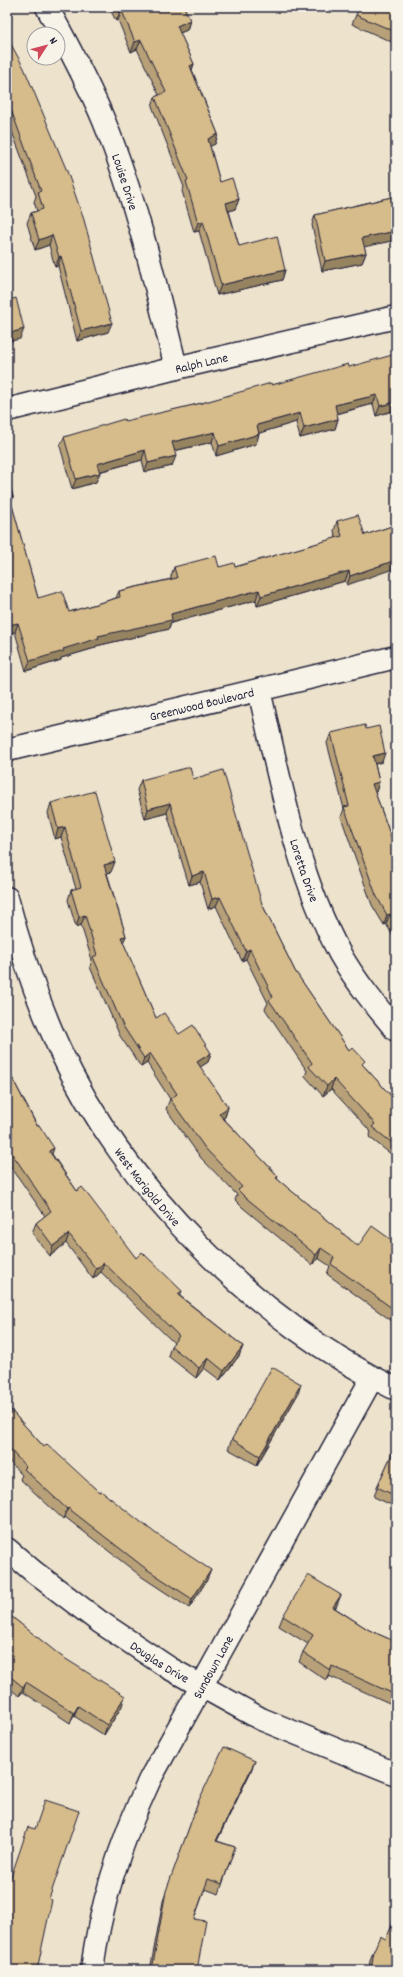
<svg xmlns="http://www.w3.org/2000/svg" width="403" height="1977" viewBox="0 0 403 1977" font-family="Dekko,sans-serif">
<rect width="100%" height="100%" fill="#ede2cc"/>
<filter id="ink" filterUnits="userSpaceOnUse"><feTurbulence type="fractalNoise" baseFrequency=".025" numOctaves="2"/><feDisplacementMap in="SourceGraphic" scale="8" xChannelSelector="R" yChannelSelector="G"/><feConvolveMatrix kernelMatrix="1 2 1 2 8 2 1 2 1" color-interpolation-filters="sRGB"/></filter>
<g filter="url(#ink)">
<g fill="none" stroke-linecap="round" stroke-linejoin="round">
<!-- street casing -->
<g stroke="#22223b" stroke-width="25">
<g id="street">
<path id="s1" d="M47,7C67,44 88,82 104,121C136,200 156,285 176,368"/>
<path id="s2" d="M7,410L176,368L396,317"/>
<path id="s3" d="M259,690C280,780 296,872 340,954C356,982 376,1006 396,1030"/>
<path id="s4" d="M7,898C20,949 37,1000 59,1048C123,1187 259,1324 396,1389"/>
<path id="s5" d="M7,1549L34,1572L100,1622L169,1668L261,1719L396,1774"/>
<path id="s6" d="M92,1970C100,1904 122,1839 150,1779L372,1378"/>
</g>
</g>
<!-- secondary casing -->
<g stroke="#22223b" stroke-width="25">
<g id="secondary">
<path id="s7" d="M7,750L396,657"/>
</g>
</g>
<!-- street -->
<use href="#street" stroke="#f7f3e8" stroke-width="22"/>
<!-- secondary -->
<use href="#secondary" stroke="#f7f3e8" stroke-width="22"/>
</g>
<!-- wall -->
<g fill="#b8a178" stroke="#22223b">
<path d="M109,7H184L190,20L187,30L180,33L194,64L192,70L218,134L215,144L210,146L220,182L239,199L235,209L229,211L239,246L285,270L282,280L217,295L199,231L194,232L182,191L184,187L152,106L155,97L159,95L137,49L131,52L118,20L116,21Z"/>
<path d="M396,7V44L352,24L356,15Z"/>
<path d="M7,37L108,332L77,341L58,266L55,267L49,245L35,250L27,223L31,213L37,211L34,202L36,196L7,118Z"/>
<path d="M396,196V240L364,246L366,253L362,263L322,271L312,225L315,215Z"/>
<path d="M349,367L396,410L376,416L373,404L337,414L338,419L335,429L300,438L296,422L259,433V434L256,444L216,456L212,442L174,451L172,466L145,472L142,460L99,472L96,482L72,489L60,446L64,437L202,403L272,385Z"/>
<path d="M7,474L13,497L11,502L38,598L69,612L116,598L119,591L171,579V576L174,567H235L336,538L334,531L337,521L365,535L392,526L347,585L345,581L257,606L256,600L171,623L169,629L96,646L95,648L61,658V660L26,671L15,632L7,635Z"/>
<path d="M366,729L382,762L375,764L379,782L376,792H375L396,851V941L386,924L384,925L372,905L341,817L344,809L327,743L331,733Z"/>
<path d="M193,779L262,904L295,971L349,1050L363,1065L394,1099L396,1097V1158L369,1137L371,1132L331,1089L323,1096L305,1076L307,1071L265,1009L268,1003L246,959L242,961L216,906L208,909L200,882L189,885L167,813L145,819L137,790L141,780Z"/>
<path d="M51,803L111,872L107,873L126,936L123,942L156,1018L179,1034L211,1053L208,1062L200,1067L228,1107L225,1117L223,1118L278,1176L277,1179L358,1246L396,1243V1318H395L392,1321L327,1274L330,1266L318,1258L312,1265L242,1207L235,1200L237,1195L201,1158L166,1109L170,1099L147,1063L141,1067L120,1036L90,967L92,960L81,925L76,927L68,900L71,890L76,889L61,837L55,839L48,813Z"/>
<path d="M7,1068L52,1154L77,1191L136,1258L182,1291L180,1296L243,1346L239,1356L220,1380L204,1368L196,1378L168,1356L171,1346L174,1343L101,1272L93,1279L66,1243L50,1256L32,1233L36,1223L45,1216L7,1161Z"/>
<path d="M298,1394L257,1465L228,1449L232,1439Z"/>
<path d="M7,1406L44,1447L207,1580L189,1608L142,1577L65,1517L63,1519L20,1479L22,1475L7,1459Z"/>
<path d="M396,1445V1507L374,1497L377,1487Z"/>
<path d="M337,1605L335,1608L369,1630L396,1642V1706L329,1676L326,1680L299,1662L303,1652L308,1644L279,1626L283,1616Z"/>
<path d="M7,1613L122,1706L104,1735L74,1716L70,1723L23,1692L19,1696L7,1686Z"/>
<path d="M251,1771L217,1841L235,1847L219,1894L205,1889L194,1919L197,1970H150L163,1901L199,1800Z"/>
<path d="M7,1876L49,1899L37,1970H7Z"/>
<path d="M386,1939L396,1970H369L370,1960L374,1950Z"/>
</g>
<!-- shaded-wall -->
<g fill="#968361" stroke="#22223b">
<path d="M122,11L118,20L116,21L120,12Z"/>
<path d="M190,20L187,30L173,36L177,26Z"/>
<path d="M141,40L137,49L131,52L135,42Z"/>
<path d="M194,64L190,74V66Z"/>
<path d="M10,107L7,115V108Z"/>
<path d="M218,134L215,144L205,149L208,139Z"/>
<path d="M239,199L235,209L223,213L226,203Z"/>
<path d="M203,221L199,231L194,232L198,223Z"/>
<path d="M396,231V240L359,248L362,238Z"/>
<path d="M52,235L49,245L35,250L39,240Z"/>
<path d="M366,253L362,263L322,271L325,261Z"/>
<path d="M61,256L58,266L55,267L59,257Z"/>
<path d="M285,270L282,280L217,295L221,285Z"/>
<path d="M112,323L108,332L77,341L81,331Z"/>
<path d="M24,329L20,339L7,342V334Z"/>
<path d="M377,395L373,404L331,415L335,405Z"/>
<path d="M396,402V410L376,416L380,406Z"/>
<path d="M300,413L296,422L253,435L257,425Z"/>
<path d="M338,419L335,429L300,438L304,428Z"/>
<path d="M215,432L212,442L169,452L172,442Z"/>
<path d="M259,434L256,444L216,456L219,446Z"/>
<path d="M145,450L142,460L94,473L97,464Z"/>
<path d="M176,456L172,466L145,472L148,463Z"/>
<path d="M100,473L96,482L72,489L76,479Z"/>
<path d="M13,497L10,507V498Z"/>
<path d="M396,560V568L347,585L350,576Z"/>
<path d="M349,571L345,581L257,606L261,596Z"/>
<path d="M259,590L256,600L171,623L169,629L96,646L95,648L61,658V660L26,671L30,661L98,636L171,614Z"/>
<path d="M18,623L15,632L7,635V632L9,625Z"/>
<path d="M385,753L382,762L369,765L373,756Z"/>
<path d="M379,782L376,792L369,794L372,784Z"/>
<path d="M170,803L167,813L145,819L148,809Z"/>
<path d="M65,827L61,837L55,839L58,829Z"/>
<path d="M115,862L111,872L101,875L104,865Z"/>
<path d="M204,872L200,882L189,885L192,876Z"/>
<path d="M220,897L216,906L208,909L212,899Z"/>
<path d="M390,914L386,924L384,925L387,915Z"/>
<path d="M85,915L81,925L76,927L79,917Z"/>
<path d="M126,936L122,945L121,937Z"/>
<path d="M250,949L246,959L242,961L246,951Z"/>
<path d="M150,1053L147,1063L141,1067L144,1058Z"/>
<path d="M211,1053L208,1062L193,1072L197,1062Z"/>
<path d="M334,1079L331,1089L323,1096L327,1086Z"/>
<path d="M228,1107L225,1117L216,1123L219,1114Z"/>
<path d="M54,1148L51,1157L49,1151Z"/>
<path d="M69,1234L66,1243L50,1256L53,1246Z"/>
<path d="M321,1248L318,1258L312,1265L316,1255Z"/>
<path d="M104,1263L101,1272L93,1279L96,1269Z"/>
<path d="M396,1311V1314L395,1318L392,1321Z"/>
<path d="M243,1346L239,1356L220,1380L224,1371Z"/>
<path d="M208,1358L204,1368L196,1378L199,1368Z"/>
<path d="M301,1384L298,1394L257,1465L260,1456Z"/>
<path d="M68,1508L65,1517L63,1519L67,1509Z"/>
<path d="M211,1570L207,1580L189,1608L192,1599Z"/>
<path d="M341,1595L337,1605L330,1617L333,1607Z"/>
<path d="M332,1666L329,1676L326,1680L330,1670Z"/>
<path d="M26,1682L23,1692L19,1696L23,1687Z"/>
<path d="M125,1696L122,1706L104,1735L107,1725Z"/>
<path d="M78,1706L74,1716L70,1723L74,1713Z"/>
<path d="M255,1761L251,1771L212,1850L216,1841Z"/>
</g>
<!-- building -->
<g fill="#d6bb8b" stroke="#22223b">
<path d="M117,7H184L190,20L177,26L194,64L190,66L218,134L208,139L220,182L232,178L239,199L226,203L239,246L277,236L285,270L221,285L203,221L198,223L186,181L188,180L155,97L166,92L141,40L135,42L122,11L120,12Z"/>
<path d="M359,7H396V32L356,15Z"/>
<path d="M7,37L24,68L67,171L84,220L112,323L81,331L61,256L59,257L52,235L39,240L31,213L43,209L38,192L41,191L10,107L7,108Z"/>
<path d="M396,196V231L362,238L366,253L325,261L315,215Z"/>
<path d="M16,298L24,329L7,334V301Z"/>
<path d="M396,354V402L380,406L377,395L335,405L338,419L304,428L300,413L257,425L259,434L219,446L215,432L172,442L176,456L148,463L145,450L97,464L100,473L76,479L64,437L124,419L125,421L202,403L271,383L272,385L348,364L349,367Z"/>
<path d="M7,474L13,497L10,498L38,598L62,591L69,612L120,597L119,591L177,578L174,567L216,556L219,567L234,563L235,567L342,536L337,521L358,515L365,535L392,526L394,533L396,532V560L350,576L349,571L261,596L259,590L171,614L172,620L98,636L99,638L63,649L64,651L30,661L18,623L9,625L7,616Z"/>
<path d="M365,725L366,729L379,726L385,753L373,756L379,782L372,784L396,851V925L390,914L387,915L376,895L344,807L349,806L331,733Z"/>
<path d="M190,767L193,779L223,770L262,904L295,971L349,1050L352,1047L365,1061L362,1064L394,1099L396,1097V1146L372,1127L375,1124L334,1079L327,1086L309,1067L312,1063L269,1000L273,997L250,949L246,951L220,897L212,899L204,872L192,876L170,803L148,809L141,780Z"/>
<path d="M95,791L115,862L104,865L126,936L121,937L156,1018L164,1013L179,1034L193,1025L211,1053L197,1062L228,1107L219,1114L278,1176L276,1178L358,1246L372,1226L396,1243V1311L331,1264L334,1257L321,1248L316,1255L245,1197L238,1190L242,1187L205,1148L170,1099L177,1094L150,1053L144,1058L123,1026L93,957L97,955L85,915L79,917L71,890L81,887L65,827L58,829L51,803Z"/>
<path d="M7,1068L37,1126L39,1125L54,1148L49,1151L77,1191L82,1187L136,1258L142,1252L182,1291L178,1295L243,1346L224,1371L208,1358L199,1368L171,1346L179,1336L104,1263L96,1269L69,1234L53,1246L36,1223L51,1211L7,1146Z"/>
<path d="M272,1367L301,1384L260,1456L232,1439Z"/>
<path d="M7,1406L44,1447L47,1444L99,1492L101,1491L155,1533L211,1570L192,1599L145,1568L68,1508L67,1509L24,1469L26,1467L7,1446Z"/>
<path d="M396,1445V1496L377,1487Z"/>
<path d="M308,1575L341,1595L333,1607L369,1630L396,1642V1695L332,1666L330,1670L303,1652L313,1635L283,1616Z"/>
<path d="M7,1613L61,1656L125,1696L107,1725L78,1706L74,1713L26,1682L23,1687L7,1674V1663L9,1660L7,1658Z"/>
<path d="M224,1747L255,1761L216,1841L235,1847L222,1884L208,1879L194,1919L206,1921L197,1970H152L166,1891L199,1800Z"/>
<path d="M45,1800L79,1811L49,1899L52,1900L37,1970H9L10,1953L7,1952V1950L11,1933L7,1932V1876L11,1877L28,1827L35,1829Z"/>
<path d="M396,1916V1970H371L374,1950L380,1936L386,1939Z"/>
</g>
</g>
<g text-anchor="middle" stroke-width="4" stroke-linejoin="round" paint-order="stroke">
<!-- street labels -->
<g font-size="13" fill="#22223b" stroke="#f7f3e8">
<text dy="5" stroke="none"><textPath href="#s1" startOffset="192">Louise Drive</textPath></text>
<text dy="5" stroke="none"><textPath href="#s2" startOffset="200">Ralph Lane</textPath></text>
<text dy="5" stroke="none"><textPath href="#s7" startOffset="200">Greenwood Boulevard</textPath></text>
<text dy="5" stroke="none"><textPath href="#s3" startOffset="186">Loretta Drive</textPath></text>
<text dy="5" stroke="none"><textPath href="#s4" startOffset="324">West Marigold Drive</textPath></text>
<text dy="5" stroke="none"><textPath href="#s5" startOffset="190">Douglas Drive</textPath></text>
<text dy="5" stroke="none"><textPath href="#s6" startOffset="329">Sundown Lane</textPath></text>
</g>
</g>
<!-- margin -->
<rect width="403" height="1977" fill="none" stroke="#f7f3e8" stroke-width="24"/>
<rect x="12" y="12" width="379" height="1953" fill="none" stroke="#22223b" stroke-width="1.5" filter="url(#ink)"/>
<!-- north arrow -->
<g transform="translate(46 46) rotate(54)"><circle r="19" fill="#f7f3e8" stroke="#a29fa3"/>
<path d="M0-3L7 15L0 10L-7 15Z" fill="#d1495b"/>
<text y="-6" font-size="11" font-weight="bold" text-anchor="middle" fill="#22223b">N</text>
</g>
</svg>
